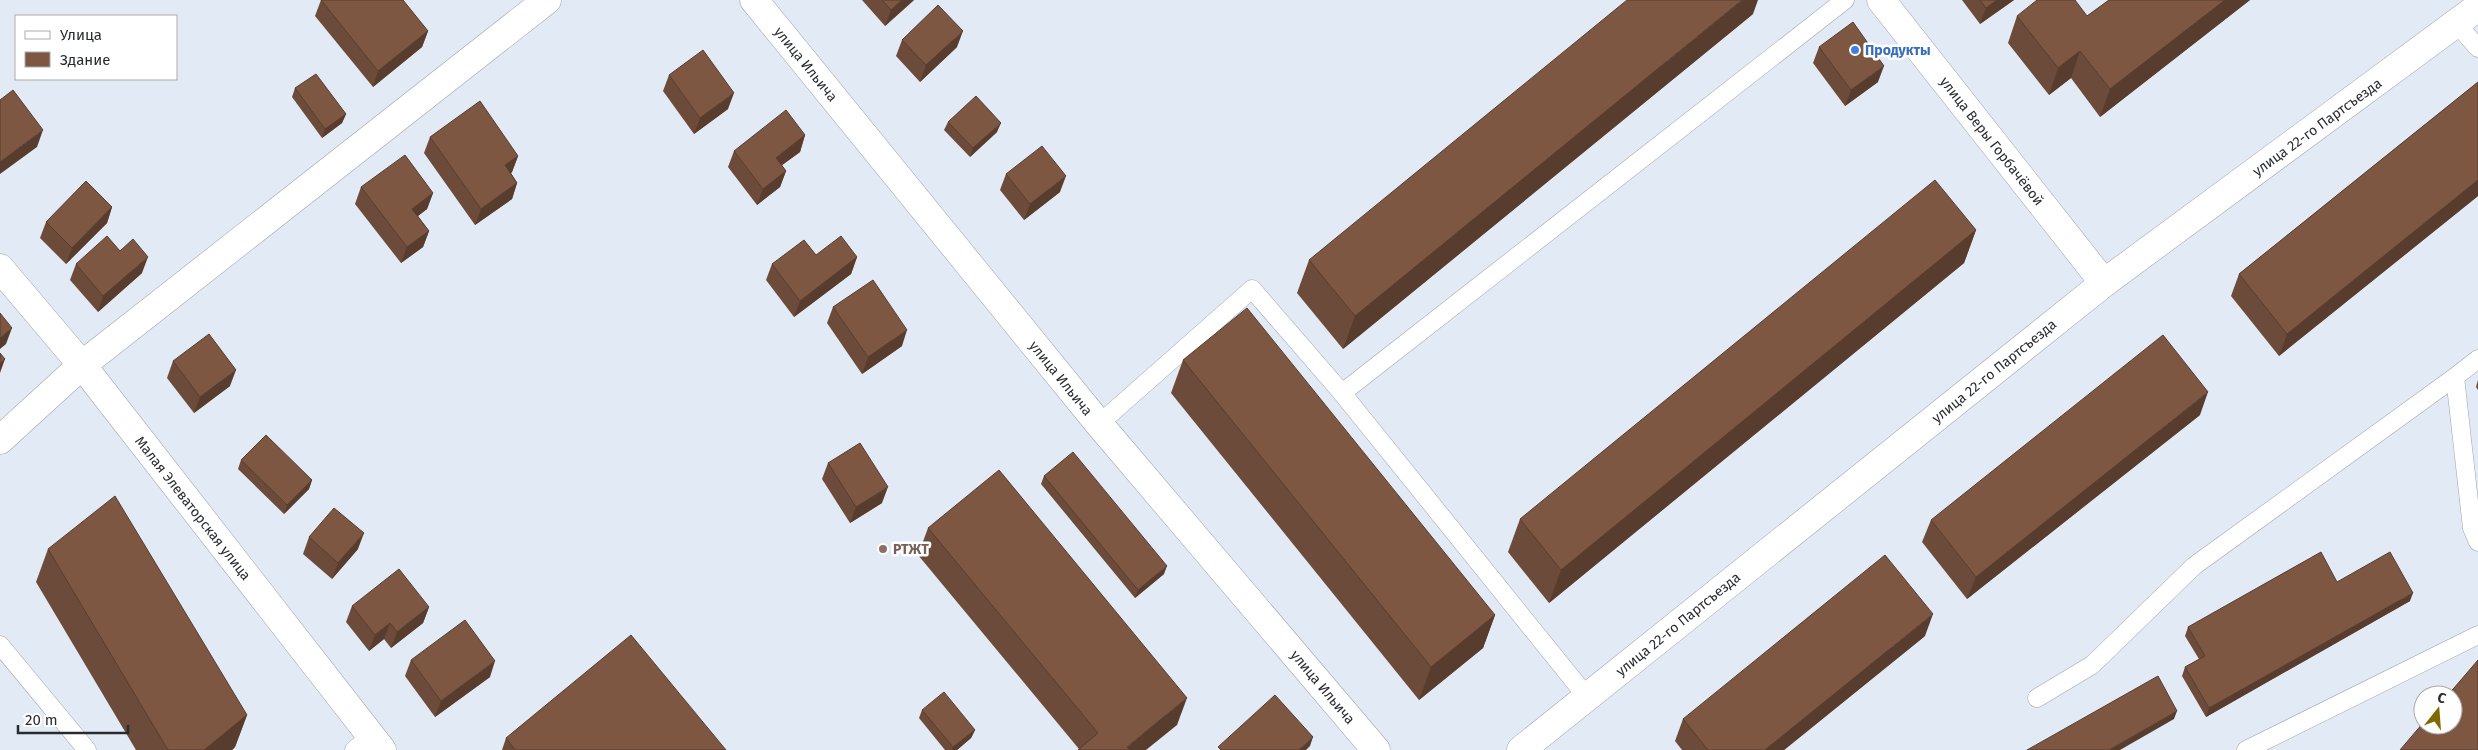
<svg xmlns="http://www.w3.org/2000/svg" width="2478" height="750" viewBox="0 0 2478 750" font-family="'Fira Sans',sans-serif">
<rect width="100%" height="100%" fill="#e2eaf5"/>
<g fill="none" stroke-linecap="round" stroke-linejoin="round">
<!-- service casing -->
<g stroke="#9da4ae" stroke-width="19">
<g id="service">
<path d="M2457,24L2478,48"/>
<path d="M2478,359L2455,377L2472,528L2478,542"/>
<path d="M1099,424L1252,289L1342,393"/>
<path d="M0,645L87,750"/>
<path d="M1587,697L1342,393L1845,0"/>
<path d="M2037,698L2092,665L2194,566L2455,377"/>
<path d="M354,750L371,736"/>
<path d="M2246,750L2478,635"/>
</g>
</g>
<!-- minor casing -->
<g stroke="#9da4ae" stroke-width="29">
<g id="minor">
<path d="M754,0L1099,424L1376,750"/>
<path d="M1881,0L2104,283"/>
<path d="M0,268L82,365L382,750"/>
<path d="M0,440L82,365L547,0"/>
<path d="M1521,750L2104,283L2478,7"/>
</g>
</g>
<!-- service -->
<use href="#service" stroke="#fff" stroke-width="18"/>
<!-- minor -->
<use href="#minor" stroke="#fff" stroke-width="28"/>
</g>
<!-- wall -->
<g fill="#6c4b3a">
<path d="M321,0L428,31L422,47L373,87L315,16Z"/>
<path d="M862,0H914L885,26Z"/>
<path d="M1962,0H2014L1980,24Z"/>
<path d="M2109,0H2250L2100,117L2071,78L2049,95L2008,43L2017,16H2087Z"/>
<path d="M1753,14L1343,349L1297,293L1309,260Z"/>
<path d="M902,40L957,47L920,82L896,56Z"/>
<path d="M1819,47L1878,82L1845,106L1813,63Z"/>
<path d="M669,75L728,109L694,134L663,91Z"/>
<path d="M2478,82V196L2279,356L2231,296L2239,274Z"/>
<path d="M295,88L346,114L342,123L322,138L292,97Z"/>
<path d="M948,122L997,132L970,157L944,130Z"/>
<path d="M805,135L800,152L782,165L786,171L780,187L757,205L728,167L734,151Z"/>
<path d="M430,137L518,156L512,172L511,173L517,183L512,199L475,225L424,153Z"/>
<path d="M1006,174L1060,192L1024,220L1000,190Z"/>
<path d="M361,187L433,193L427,209L418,216L429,231L423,247L401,263L355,204Z"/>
<path d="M112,207L107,223L66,264L40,238L46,222Z"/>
<path d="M1976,230L1964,263L1549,603L1508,552L1520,519Z"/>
<path d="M816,255L857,257L851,274L794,317L766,280L772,264Z"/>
<path d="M76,264L142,273L98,312L70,280Z"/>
<path d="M833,307L902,346L862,374L827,323Z"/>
<path d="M1183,360L1495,615L1483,648L1419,700L1171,393Z"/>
<path d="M173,361L230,386L194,413L167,378Z"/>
<path d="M2478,380V390L2476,387Z"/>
<path d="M2200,415L1967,599L1922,542L1931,520Z"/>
<path d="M241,460L312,480L309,489L284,514L238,469Z"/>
<path d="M828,463L882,503L850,523L822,479Z"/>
<path d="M1044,476L1164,574L1135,598L1041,484Z"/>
<path d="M928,528L1177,725L1079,749L918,555Z"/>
<path d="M309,537L358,549L332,579L303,554Z"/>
<path d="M48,549L247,715L235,747L232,750H136L36,582Z"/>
<path d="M2337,582L2410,601L2206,717L2182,676L2185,667L2199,659L2185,636L2188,627Z"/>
<path d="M352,606L429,607L423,623L391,648L384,639L369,651L346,622Z"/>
<path d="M1925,636L1784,750H1682L1675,741L1683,719Z"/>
<path d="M411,660L490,677L435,717L405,676Z"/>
<path d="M922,710L975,730L971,738L957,750H945L919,718Z"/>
<path d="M506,738L726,750H502Z"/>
</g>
<!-- shaded-wall -->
<g fill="#583d2f">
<path d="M902,0H914L885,26L891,10Z"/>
<path d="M1742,0H1758L1753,14L1343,349L1355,316Z"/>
<path d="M1997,0H2014L1980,24L1986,8Z"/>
<path d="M2225,0H2250L2100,117L2110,89Z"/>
<path d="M428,31L422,47L373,87L378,71Z"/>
<path d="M963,31L957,47L920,82L926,65Z"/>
<path d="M2080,51L2071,78L2049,95L2058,68Z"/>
<path d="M1884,66L1878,82L1845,106L1851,90Z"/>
<path d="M734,93L728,109L694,134L700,118Z"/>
<path d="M346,114L342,123L322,138L325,129Z"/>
<path d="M1001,123L997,132L970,157L973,148Z"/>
<path d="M43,130L37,147L0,174V162Z"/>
<path d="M805,135L800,152L770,174L776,158Z"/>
<path d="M518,156L512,172L499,181L505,165Z"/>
<path d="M786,171L780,187L757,205L763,189Z"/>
<path d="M1066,176L1060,192L1024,220L1030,204Z"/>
<path d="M2478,180V196L2279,356L2287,334Z"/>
<path d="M517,183L512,199L475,225L481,209Z"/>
<path d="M433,193L427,209L406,225L412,209Z"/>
<path d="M112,207L107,223L66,264L72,248Z"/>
<path d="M1976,230L1964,263L1549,603L1561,570Z"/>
<path d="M429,231L423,247L401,263L407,247Z"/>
<path d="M148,257L142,273L98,312L103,296Z"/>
<path d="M857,257L851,274L794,317L800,301Z"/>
<path d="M12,328L6,344L0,349V338Z"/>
<path d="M907,330L902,346L862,374L868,357Z"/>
<path d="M5,359L0,373V364Z"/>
<path d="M236,370L230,386L194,413L200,397Z"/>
<path d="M2208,392L2200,415L1967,599L1976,577Z"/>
<path d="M312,480L309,489L284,514L287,505Z"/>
<path d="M888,487L882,503L850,523L856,507Z"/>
<path d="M364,533L358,549L332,579L338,563Z"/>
<path d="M1167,566L1164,574L1135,598L1138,590Z"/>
<path d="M2413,593L2410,601L2206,717L2209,708Z"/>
<path d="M429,607L423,623L391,648L397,632Z"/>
<path d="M1933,614L1925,636L1784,750H1765Z"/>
<path d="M1495,615L1483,648L1419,700L1431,667Z"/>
<path d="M390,623L384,639L369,651L375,635Z"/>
<path d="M495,661L490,677L435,717L441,701Z"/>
<path d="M1187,698L1177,725L1146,750H1126L1127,747Z"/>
<path d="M2177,711L2174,719L2120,750H2109Z"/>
<path d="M247,715L235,747L232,750H204Z"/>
<path d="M975,730L971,738L957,750H952L953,747Z"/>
<path d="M1313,737L1310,746L1306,750H1299Z"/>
</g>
<!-- building -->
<g fill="#7e5743" stroke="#583d2f">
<path d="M321,0H403L428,31L378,71Z"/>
<path d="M882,0H902L891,10Z"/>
<path d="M1627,0H1742L1355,316L1309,260Z"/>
<path d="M1980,0H1997L1986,8Z"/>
<path d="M2037,0H2075L2087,16L2109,0H2225L2110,89L2080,51L2058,68L2017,16Z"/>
<path d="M938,5L963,31L926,65L902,40Z"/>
<path d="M1853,22L1884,66L1851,90L1819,47Z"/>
<path d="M703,50L734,93L700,118L669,75Z"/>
<path d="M316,74L346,114L325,129L295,88Z"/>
<path d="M2478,82V180L2287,334L2239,274Z"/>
<path d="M13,90L43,130L0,162V100Z"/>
<path d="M976,96L1001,123L973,148L948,122Z"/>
<path d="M480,101L518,156L505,165L517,183L481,209L430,137Z"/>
<path d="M786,110L805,135L776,158L786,171L763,189L734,151Z"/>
<path d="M1042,146L1066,176L1030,204L1006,174Z"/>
<path d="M405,155L433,193L412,209L429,231L407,247L361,187Z"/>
<path d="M1935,180L1976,230L1561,570L1520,519Z"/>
<path d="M86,181L112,207L72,248L46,222Z"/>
<path d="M107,236L120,251L133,239L148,257L103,296L76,264Z"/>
<path d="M841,236L857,257L800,301L772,264L804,240L816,255Z"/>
<path d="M873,280L907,330L868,357L833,307Z"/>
<path d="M1247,308L1495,615L1431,667L1183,360Z"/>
<path d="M0,313L12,328L0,338Z"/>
<path d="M209,334L236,370L200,397L173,361Z"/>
<path d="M2163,335L2208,392L1976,577L1931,520Z"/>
<path d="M0,353L5,359L0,364Z"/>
<path d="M266,435L312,480L287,505L241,460Z"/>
<path d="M860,443L888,487L856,507L828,463Z"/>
<path d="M1073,452L1167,566L1138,590L1044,476Z"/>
<path d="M999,470L1187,698L1127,747L1130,750H1078L1098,733L928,528Z"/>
<path d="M115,496L247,715L204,750H168L48,549Z"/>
<path d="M334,508L364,533L338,563L309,537Z"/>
<path d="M2321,552L2337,582L2390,552L2413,593L2209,708L2185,667L2205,656L2188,627Z"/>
<path d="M1885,555L1933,614L1765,750H1708L1683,719Z"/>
<path d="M399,569L429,607L397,632L390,623L375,635L352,606Z"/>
<path d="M465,620L495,661L441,701L411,660Z"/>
<path d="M631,635L726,750H515L506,738Z"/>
<path d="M2478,660V750H2400L2423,723V725H2453V695H2448Z"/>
<path d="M2158,676L2177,711L2109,750H2027Z"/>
<path d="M944,692L975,730L953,747L922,710Z"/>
<path d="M1275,695L1313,737L1299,750H1221L1218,747Z"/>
</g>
<!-- markers -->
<circle fill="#3f7fe0" stroke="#fff" stroke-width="2" cx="1855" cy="50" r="5"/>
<circle fill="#8d6e63" stroke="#fff" stroke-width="2" cx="883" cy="549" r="5"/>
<g text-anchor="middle" stroke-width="5" stroke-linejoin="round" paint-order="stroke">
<!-- shop labels -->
<g font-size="14" font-weight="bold" fill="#366cbe" stroke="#fff" text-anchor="start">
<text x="1865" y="55">Продукты</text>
</g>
<!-- street labels -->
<g font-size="14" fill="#292c2f" stroke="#fff">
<text transform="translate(806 64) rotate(51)" y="5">улица Ильича</text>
<text transform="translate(2317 127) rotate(-36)" y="5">улица 22-го Партсъезда</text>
<text transform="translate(1992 141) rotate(52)" y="5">улица Веры Горбачёвой</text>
<text transform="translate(1994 371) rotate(-39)" y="5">улица 22-го Партсъезда</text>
<text transform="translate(1061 378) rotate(51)" y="5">улица Ильича</text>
<text transform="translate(193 508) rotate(52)" y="5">Малая Элеваторская улица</text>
<text transform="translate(1678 624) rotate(-39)" y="5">улица 22-го Партсъезда</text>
<text transform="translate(1323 687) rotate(50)" y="5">улица Ильича</text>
</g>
<!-- education labels -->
<g font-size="14" font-weight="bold" fill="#785e54" stroke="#fff" text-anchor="start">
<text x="893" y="554">РТЖТ</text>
</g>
</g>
<!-- legend -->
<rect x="15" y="15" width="162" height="65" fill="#ffffff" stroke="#a9abac"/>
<rect x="25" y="31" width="25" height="8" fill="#ffffff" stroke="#a9abac"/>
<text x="60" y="40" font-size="15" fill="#292c2f">Улица</text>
<rect x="25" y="52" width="25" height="15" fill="#7e5743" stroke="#a9abac"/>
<text x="60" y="65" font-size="15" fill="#292c2f">Здание</text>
<!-- north arrow -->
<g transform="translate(2438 710) rotate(17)"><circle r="24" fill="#ffffff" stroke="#a9abac"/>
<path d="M0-4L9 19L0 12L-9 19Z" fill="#7f6901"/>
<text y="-8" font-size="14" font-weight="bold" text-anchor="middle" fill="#292c2f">С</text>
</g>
<!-- scale -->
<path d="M18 725v8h110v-8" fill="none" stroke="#292c2f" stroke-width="2.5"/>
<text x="25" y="725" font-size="15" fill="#292c2f" stroke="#ffffff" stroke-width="4" paint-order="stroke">20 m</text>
</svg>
